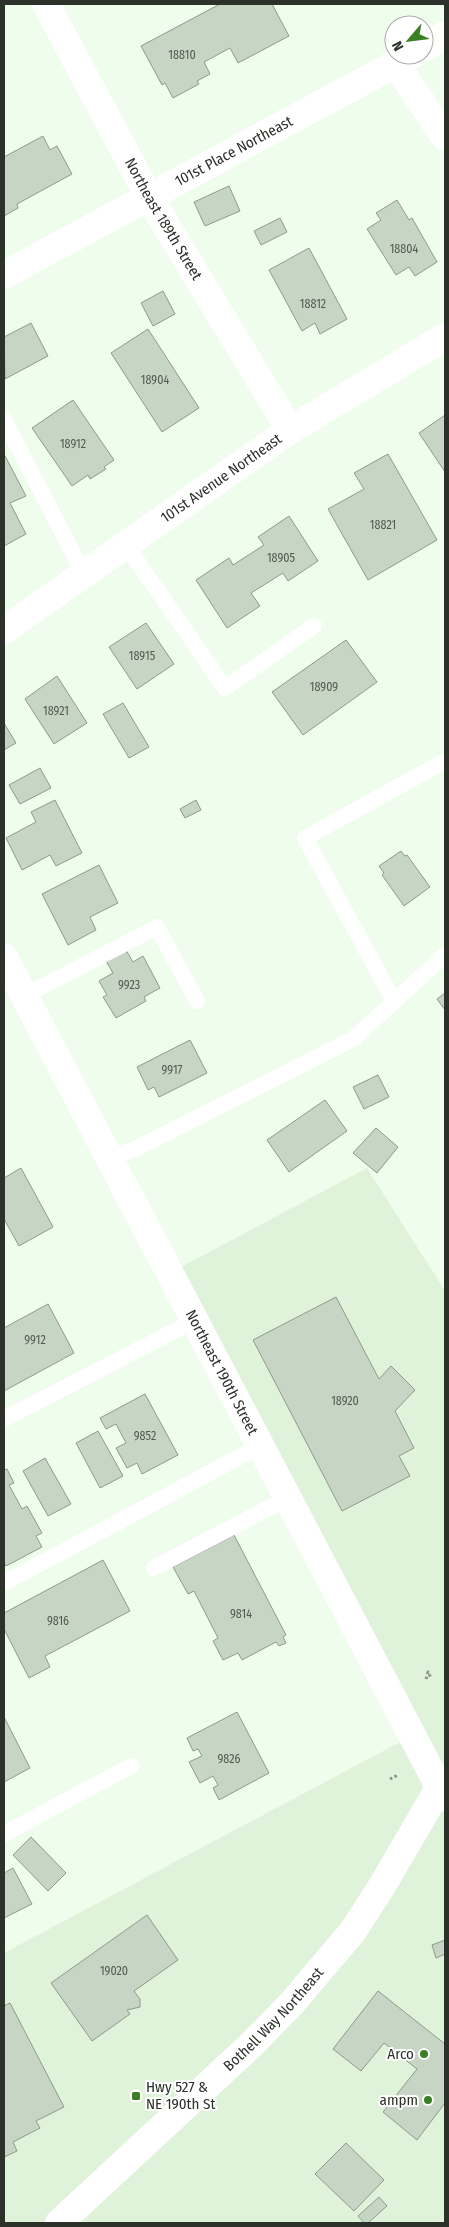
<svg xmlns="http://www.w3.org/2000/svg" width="449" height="2227" viewBox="0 0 449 2227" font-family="'Fira Sans Condensed',sans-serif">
<rect width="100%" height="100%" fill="#effdec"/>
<!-- built -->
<path fill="#dff2da" d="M367,1168L445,1291V2223H4V1953L421,1731L170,1273Z"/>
<!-- building -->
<g fill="#c7d5c4" stroke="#8e9b8b">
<path d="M220,4H272L289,36L238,63L230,48L204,62L210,74L197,81L199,84L173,98L165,83L162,85L141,46Z"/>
<path d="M43,136L50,150L57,146L72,174L17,204L18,208L4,216V157Z"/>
<path d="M229,186L240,211L205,226L194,202Z"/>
<path d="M397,200L409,220L412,218L437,262L415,276L409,267L396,275L367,229L381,220L376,213Z"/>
<path d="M280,218L287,232L261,245L254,231Z"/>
<path d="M309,248L347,319L320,334L315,323L302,331L269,270Z"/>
<path d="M163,291L175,314L153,326L141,303Z"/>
<path d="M31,323L48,356L5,379L4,337Z"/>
<path d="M148,329L199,408L162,432L111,353Z"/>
<path d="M73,400L114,460L104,467L106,469L90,479L88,475L72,486L32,428Z"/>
<path d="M445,415V472L419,433Z"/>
<path d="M4,454L26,496L10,503L26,534L4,546Z"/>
<path d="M388,454L437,540L368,580L328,509L364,489L354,473Z"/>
<path d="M289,516L318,561L288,581L283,573L251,593L260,606L227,628L196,580L229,558L233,565L264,545L258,537Z"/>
<path d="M146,623L174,664L137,689L109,647Z"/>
<path d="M346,640L377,682L303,735L272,692Z"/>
<path d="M57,676L87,723L54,744L25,699Z"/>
<path d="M123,703L149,747L129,758L103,714Z"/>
<path d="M4,723L16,743L4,750Z"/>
<path d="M40,768L51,788L20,804L9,785Z"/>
<path d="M55,800L82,853L56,866L50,855L22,870L6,838L36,822L31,812Z"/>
<path d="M196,800L201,810L185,818L180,809Z"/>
<path d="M401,851L405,856L407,855L430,887L404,906L382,875L384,873L379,866Z"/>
<path d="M99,865L118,903L90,917L96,930L68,945L42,894Z"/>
<path d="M126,950L133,962L143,956L160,988L144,997L146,1001L116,1018L103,997L107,995L99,981L113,973L106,961Z"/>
<path d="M445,993V1010L437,999Z"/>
<path d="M190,1040L207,1073L159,1097L154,1087L148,1090L137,1067Z"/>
<path d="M378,1075L389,1097L364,1109L353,1087Z"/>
<path d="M325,1100L347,1131L289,1172L267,1140Z"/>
<path d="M376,1128L398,1147L377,1173L353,1153Z"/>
<path d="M21,1168L53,1227L19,1246L4,1219V1178Z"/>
<path d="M336,1297L379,1379L391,1366L415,1390L395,1411L414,1448L399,1456L410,1476L342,1511L253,1340Z"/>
<path d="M48,1304L74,1353L4,1391V1328Z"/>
<path d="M145,1394L178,1455L142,1474L137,1463L127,1468L116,1448L126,1443L116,1424L106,1429L100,1418Z"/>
<path d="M98,1431L123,1476L100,1488L76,1443Z"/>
<path d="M45,1458L71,1504L48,1516L23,1471Z"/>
<path d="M7,1469L14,1483L9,1485L22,1509L27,1506L42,1533L36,1536L42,1547L6,1566L4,1563V1470Z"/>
<path d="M234,1535L286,1635L283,1637L286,1643L279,1646L276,1642L242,1660L238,1653L223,1660L213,1641L218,1638L194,1591L188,1594L173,1567Z"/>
<path d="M103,1560L130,1611L45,1656L50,1667L29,1678L4,1629V1613Z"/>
<path d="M237,1712L269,1773L219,1800L213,1788L218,1785L213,1776L200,1783L189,1762L202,1756L198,1749L193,1751L187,1738Z"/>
<path d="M4,1717L30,1768L4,1782Z"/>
<path d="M31,1837L66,1873L48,1891L13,1855Z"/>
<path d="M13,1868L32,1904L4,1918V1873Z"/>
<path d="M147,1915L178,1960L134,1991L140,1999V2007L127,2010L130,2014L92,2041L51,1983Z"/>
<path d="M445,1940V1954L436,1958L432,1945Z"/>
<path d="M378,1991L445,2044V2103L417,2140L383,2112L417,2069L384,2043L361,2071L333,2049Z"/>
<path d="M10,2003L64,2107L36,2121L40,2128L13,2142L17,2151L4,2157V2006Z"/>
<path d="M346,2143L384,2180L354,2211L315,2174Z"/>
<path d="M379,2197L387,2206L368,2223H364L358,2216Z"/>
</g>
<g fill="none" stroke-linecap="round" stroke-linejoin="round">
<!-- path -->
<g stroke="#8b9589" stroke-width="3" stroke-dasharray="2.5 2.5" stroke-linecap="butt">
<path d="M426,1679L428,1672L431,1678"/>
<path d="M390,1779L398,1775"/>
</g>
<!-- lane -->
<g stroke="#fff" stroke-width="16">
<path d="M4,420L84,574"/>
<path d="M126,545L225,688L314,626"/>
<path d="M24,996L157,927L197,1001"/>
<path d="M394,1001L305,838L445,761"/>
<path d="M110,1157L135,1149L353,1039L445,955"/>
<path d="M4,1419L194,1321"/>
<path d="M154,1568L288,1498"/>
<path d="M4,1583L260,1446"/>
<path d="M4,1834L131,1766"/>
</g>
<!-- street -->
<g stroke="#fff" stroke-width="28">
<path id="s1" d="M46,4L149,197L290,430"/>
<path d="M424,48L445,35"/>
<path d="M396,65L445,137"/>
<path id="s2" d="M4,275L412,55"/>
<path id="s3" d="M4,630L290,430L445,337"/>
</g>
<!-- secondary -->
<path stroke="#fff" stroke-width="28" id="s4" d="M4,957L445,1798"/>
<!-- primary -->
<path stroke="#fff" stroke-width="28" id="s5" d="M59,2223L252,2044L292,2003L353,1931L382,1886L445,1778"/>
</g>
<!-- markers -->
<g fill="#397f23" stroke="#fff" stroke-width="2">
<circle cx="424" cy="2054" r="5"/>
<rect x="131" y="2091" width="10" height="10" rx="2.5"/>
<circle cx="428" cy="2100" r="5"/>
</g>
<g text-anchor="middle" stroke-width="4" stroke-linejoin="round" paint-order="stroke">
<!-- number labels -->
<g font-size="12" fill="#535a50">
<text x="182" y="59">18810</text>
<text x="404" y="253">18804</text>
<text x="313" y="308">18812</text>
<text x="155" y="384">18904</text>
<text x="73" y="448">18912</text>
<text x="383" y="529">18821</text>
<text x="281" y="562">18905</text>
<text x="142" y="660">18915</text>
<text x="324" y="691">18909</text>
<text x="56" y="715">18921</text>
<text x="129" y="989">9923</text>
<text x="172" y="1074">9917</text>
<text x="35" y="1344">9912</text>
<text x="345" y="1405">18920</text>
<text x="145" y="1440">9852</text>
<text x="241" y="1618">9814</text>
<text x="58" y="1625">9816</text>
<text x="229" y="1763">9826</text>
<text x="114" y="1975">19020</text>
</g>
<!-- street labels -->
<g font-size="15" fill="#2c312a" stroke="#fff">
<text dy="5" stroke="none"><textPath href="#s2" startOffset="261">101st Place Northeast</textPath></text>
<text dy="5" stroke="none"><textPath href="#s1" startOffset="245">Northeast 189th Street</textPath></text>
<text dy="5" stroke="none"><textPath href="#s3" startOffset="265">101st Avenue Northeast</textPath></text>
<text dy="5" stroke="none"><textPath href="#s4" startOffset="469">Northeast 190th Street</textPath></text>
<text dy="5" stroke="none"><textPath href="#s5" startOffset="296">Bothell Way Northeast</textPath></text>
</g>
<!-- poi labels -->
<g font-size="15" fill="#2c312a" stroke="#fff" text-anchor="end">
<text x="414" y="2059">Arco</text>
<text x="146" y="2092" text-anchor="start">Hwy 527 &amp;<tspan x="146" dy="17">NE 190th St</tspan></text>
<text x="418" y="2105">ampm</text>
</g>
</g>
<!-- border -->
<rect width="449" height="2227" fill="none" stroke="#2c312a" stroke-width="10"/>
<!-- north arrow -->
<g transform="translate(409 40) rotate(242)"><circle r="24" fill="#ffffff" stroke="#abadaa"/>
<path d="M0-4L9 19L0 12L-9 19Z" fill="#397f23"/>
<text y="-8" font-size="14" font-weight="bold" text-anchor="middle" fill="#2c312a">N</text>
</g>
</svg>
